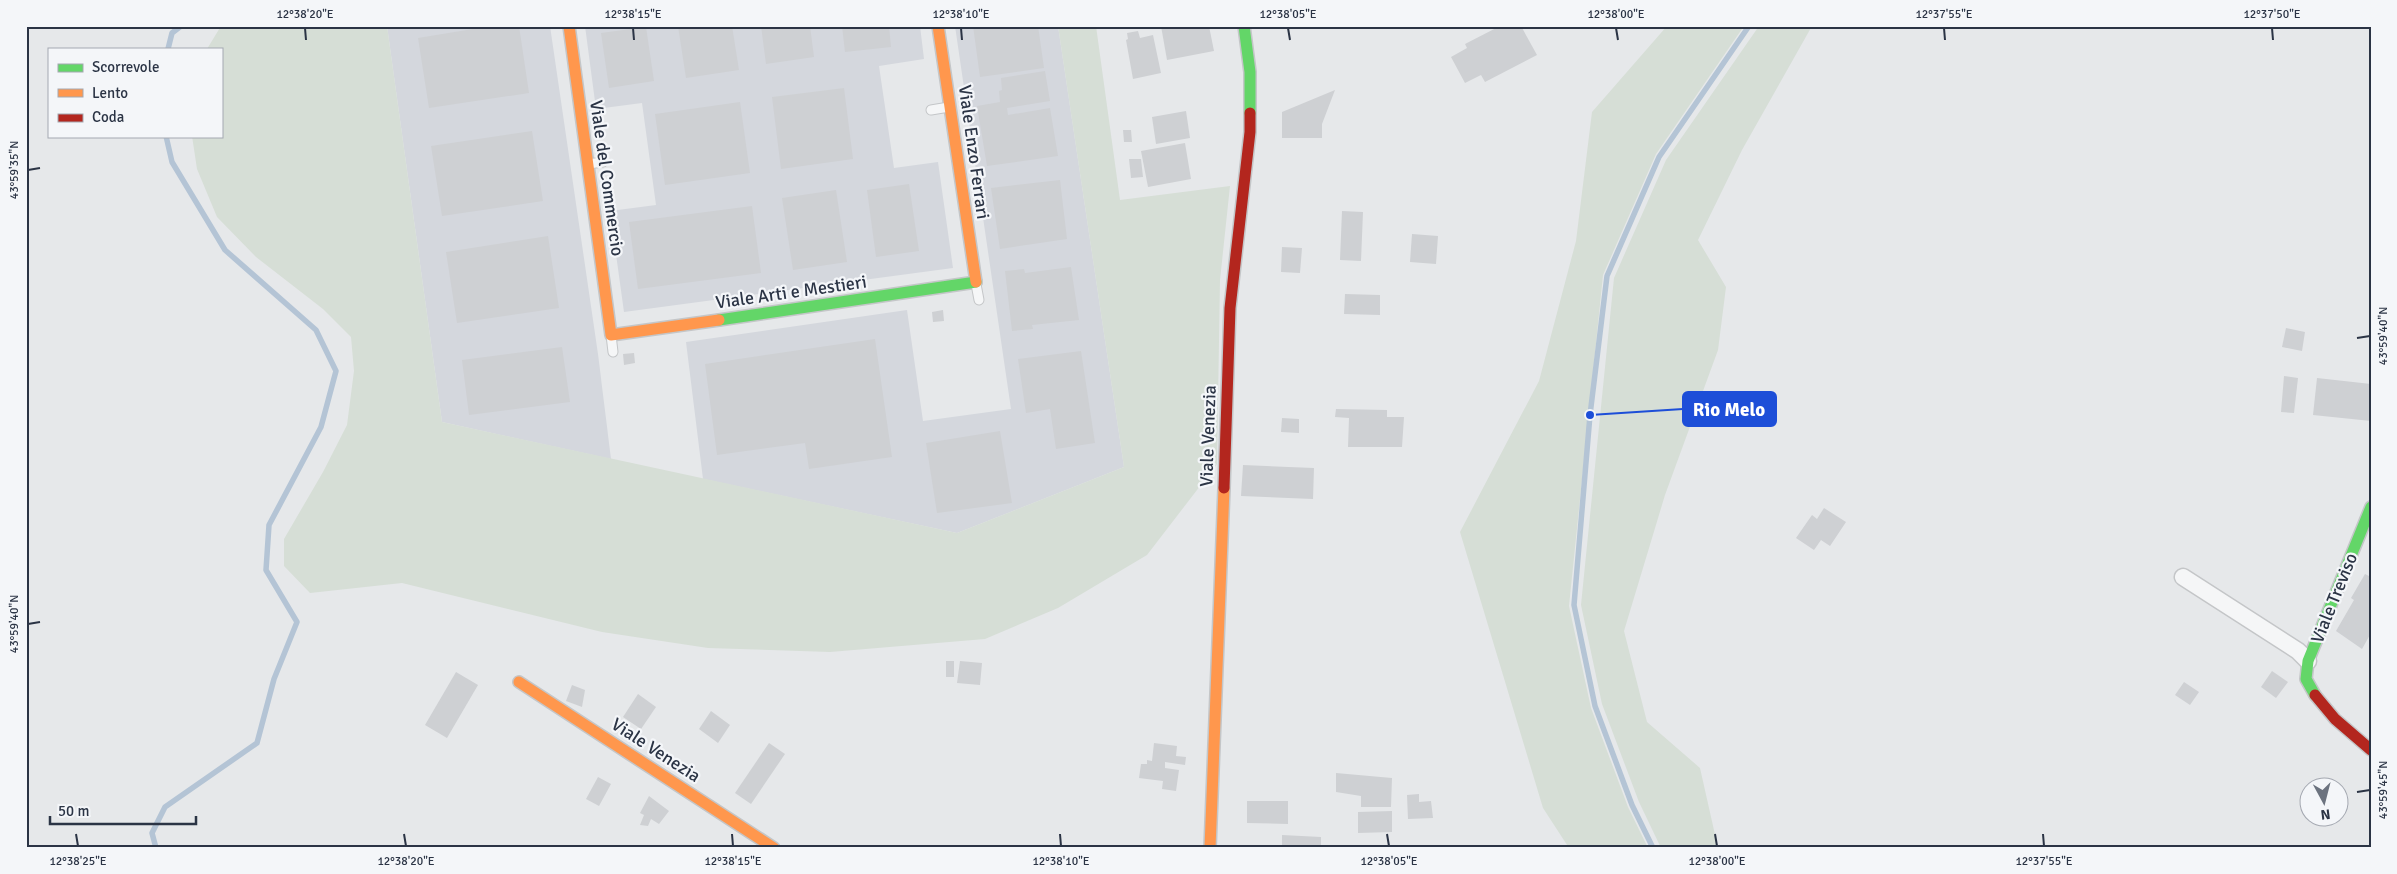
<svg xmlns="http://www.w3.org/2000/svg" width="2397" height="874" viewBox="0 0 2397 874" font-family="Signika,sans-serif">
<rect width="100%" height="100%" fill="#e6e8ea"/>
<!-- built -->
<g fill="#d4d7dd">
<path d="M387,26H550L598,354L611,459L442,422Z"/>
<path d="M585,26H920L924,59L879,66L894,168L938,162L953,268L624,312L610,211L656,205L642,103L596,109Z"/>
<path d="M955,26H1058L1124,467L957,533L703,479L686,342L907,310L923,421L1011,409Z"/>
</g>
<!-- green -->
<g fill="#d6ded6">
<path d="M221,26H387L442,422L957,533L1124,467L1058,26H1096L1120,200L1230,186L1220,280L1217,464L1147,555L1058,608L985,639L830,652L708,648L602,632L402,583L310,593L284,566V539L323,472L347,425L354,371L351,337L323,309L256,257L217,217L197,169L192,136H221V49H207Z"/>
<path d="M1667,26H1744L1656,154L1603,275L1569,606L1591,708L1628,807L1648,848H1569L1543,808L1460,532L1539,381L1576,241L1592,112Z"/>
<path d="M1759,26H1812L1742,150L1698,240L1726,287L1718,350L1665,495L1624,631L1647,722L1700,768L1718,848H1661L1639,802L1602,704L1581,605L1614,278L1666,160Z"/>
</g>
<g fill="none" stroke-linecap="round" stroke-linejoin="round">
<!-- stream -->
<g stroke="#b4c4d5" stroke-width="5.5">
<path d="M168,49L172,33L181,26"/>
<path d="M156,848L152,833L165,807L257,743L274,679L297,622L266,570L269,525L321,427L336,371L316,330L225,250L172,162L166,136"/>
<path d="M1653,848L1632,805L1595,706L1574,605L1590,415L1607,276L1659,157L1749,26"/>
</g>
</g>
<!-- building -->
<g fill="#ced0d3">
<path d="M491,26H519L529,93L429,108L418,38Z"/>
<path d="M678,26H732L739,70L686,78Z"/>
<path d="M761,26H810L814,57L766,64Z"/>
<path d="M842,26H889L891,47L845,52Z"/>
<path d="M973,26H1038L1044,68L980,77Z"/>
<path d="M1161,26H1209L1214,51L1167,60Z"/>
<path d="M1500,26H1521L1537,55L1485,82L1481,75L1465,83L1451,57L1467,48L1465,44Z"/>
<path d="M646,27L654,81L609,88L601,33Z"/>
<path d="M1138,31L1140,38L1153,35L1161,73L1133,79L1126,40L1128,39L1127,33Z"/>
<path d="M1045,71L1050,101L1007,108L1008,115L1050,108L1058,156L987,166L977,106L1000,102L999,91L1002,90L1001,78Z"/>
<path d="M844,88L853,159L781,169L772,97Z"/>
<path d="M1335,90L1322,124V138H1282V112Z"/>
<path d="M740,102L750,173L665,185L655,114Z"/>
<path d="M1186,111L1190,138L1156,144L1152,117Z"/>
<path d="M1123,130H1131L1132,142H1124Z"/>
<path d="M532,131L543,201L442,216L431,146Z"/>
<path d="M1185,143L1191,179L1148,187L1141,151Z"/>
<path d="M1129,159H1141L1143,177L1131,178Z"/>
<path d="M1060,180L1067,239L1000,249L991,188Z"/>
<path d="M909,184L919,251L876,257L867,190Z"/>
<path d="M836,190L847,262L793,270L782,198Z"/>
<path d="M752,206L761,273L638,289L629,222Z"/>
<path d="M1342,211L1363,212L1361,261L1340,260Z"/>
<path d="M1412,234L1438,236L1436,264L1410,262Z"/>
<path d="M548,236L559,308L457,323L446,252Z"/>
<path d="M1282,247L1302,248L1300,273L1281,272Z"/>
<path d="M1071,267L1079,320L1032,325L1033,329L1012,331L1005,271L1024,269L1025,273Z"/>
<path d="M1345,294L1380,295V315L1344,314Z"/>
<path d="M943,310L944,321L933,322L932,312Z"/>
<path d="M2286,328L2305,332L2302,351L2282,347Z"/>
<path d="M875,339L892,457L809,469L805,443L717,455L705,364Z"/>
<path d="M562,347L570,402L469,415L462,360Z"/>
<path d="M1081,351L1095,443L1056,449L1050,409L1026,413L1018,359Z"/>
<path d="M634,353L635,363L624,365L623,354Z"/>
<path d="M2284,376L2298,378L2294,413L2281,412Z"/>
<path d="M2317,378L2371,384V421L2313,415Z"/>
<path d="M1336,409L1387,410V417H1404L1402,447H1348L1349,418L1335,417Z"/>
<path d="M1282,418L1299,419V433L1281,432Z"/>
<path d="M1000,431L1012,503L937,513L926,443Z"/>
<path d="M1243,465L1314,468L1313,499L1241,496Z"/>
<path d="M1824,508L1846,522L1830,546L1821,540L1814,550L1796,538L1812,515L1817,519Z"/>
<path d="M2365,574L2371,577V633L2362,649L2336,631L2354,600L2351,598Z"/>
<rect x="946" y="661" width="8" height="16"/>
<path d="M960,661L982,663L980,685L957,683Z"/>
<path d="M2272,671L2288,682L2276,698L2261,687Z"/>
<path d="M456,672L478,685L447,738L425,725Z"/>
<path d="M2184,682L2199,692L2190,705L2175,695Z"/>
<path d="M572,685L585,690L582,707L566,701Z"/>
<path d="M638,694L656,707L641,729L623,717Z"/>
<path d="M711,711L730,725L718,743L699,729Z"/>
<path d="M769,743L785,754L751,804L735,793Z"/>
<path d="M1154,743L1177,746L1176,756L1186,757L1185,765L1165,762V768L1179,770L1176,791L1162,789L1163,781L1139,778L1141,764H1147V760L1152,761Z"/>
<path d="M1336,773L1392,778L1391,807H1361V796L1336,792Z"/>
<path d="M598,777L611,784L599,806L586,799Z"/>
<path d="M1419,794V802L1431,801L1433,818L1408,819L1407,795Z"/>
<path d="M649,796L669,811L659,824L651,819L648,826L640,825L644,815L640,813Z"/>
<path d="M1247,801H1288V824L1247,823Z"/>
<path d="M1392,811V832L1358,833V812Z"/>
<path d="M1282,835L1321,837V848H1282Z"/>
</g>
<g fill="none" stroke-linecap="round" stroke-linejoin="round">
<!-- lane casing -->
<g stroke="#c4c6c8" stroke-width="11">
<g id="lane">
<path d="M931,110L949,107"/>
<path d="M588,164L603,162"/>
<path d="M976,284L979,300"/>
<path d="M611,335L613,352"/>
</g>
</g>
<!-- street casing -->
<g stroke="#c4c6c8" stroke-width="19">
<path id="street" d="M2183,577L2298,651L2308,661"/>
</g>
<!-- fast casing -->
<g stroke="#c4c6c8" stroke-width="14">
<g id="fast">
<path d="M1244,26L1250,72V113"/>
<path d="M719,320L976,282"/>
<path d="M2315,695L2306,679L2308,661L2371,507"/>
</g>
</g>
<!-- slow casing -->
<g stroke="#c4c6c8" stroke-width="14">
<g id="slow">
<path d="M569,26L611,335L719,320"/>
<path d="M938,26L976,282"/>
<path d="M519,682L774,848"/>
<path d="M1210,848L1224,488"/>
</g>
</g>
<!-- jam casing -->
<g stroke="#c4c6c8" stroke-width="14">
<g id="jam">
<path d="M1224,488L1230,308L1250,132V113"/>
<path d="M2315,695L2335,719L2371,750"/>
</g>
</g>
<!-- lane -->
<use href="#lane" stroke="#f5f6f7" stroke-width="9"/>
<!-- street -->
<use href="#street" stroke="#f5f6f7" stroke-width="16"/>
<!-- fast -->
<use href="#fast" stroke="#63d668" stroke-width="11"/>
<!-- slow -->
<use href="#slow" stroke="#ff974d" stroke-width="11"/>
<!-- jam -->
<use href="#jam" stroke="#b3261e" stroke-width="11"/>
</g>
<!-- ticks -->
<path fill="none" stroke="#2b3445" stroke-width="2" d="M305,28L306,40M633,28L634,40M961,28L962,40M1288,28L1290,40M1616,28L1618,40M1944,28L1945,40M2272,28L2273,40M28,170L40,168M2357,338L2370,336M28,624L40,622M2357,792L2370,790M76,834L78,846M404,834L406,846M732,834L733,846M1060,834L1061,846M1387,834L1389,846M1715,834L1717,846M2043,834L2044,846"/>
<g text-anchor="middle" stroke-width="4.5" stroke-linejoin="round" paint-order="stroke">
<!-- street labels -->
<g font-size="18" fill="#2b3445" stroke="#f4f6f9">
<text transform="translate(974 152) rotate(82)" y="6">Viale Enzo Ferrari</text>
<text transform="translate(607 178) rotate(82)" y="6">Viale del Commercio</text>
<text transform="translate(791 292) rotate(-8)" y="6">Viale Arti e Mestieri</text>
<text transform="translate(1208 436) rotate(-88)" y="6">Viale Venezia</text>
<text transform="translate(2334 598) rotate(-68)" y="6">Viale Treviso</text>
<text transform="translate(656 750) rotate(33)" y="6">Viale Venezia</text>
</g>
</g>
<!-- callouts -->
<path fill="none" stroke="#1d4ed8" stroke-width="2" d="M1590 415L1683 409"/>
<circle fill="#1d4ed8" stroke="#f4f6f9" stroke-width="2" cx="1590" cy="415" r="5"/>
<rect fill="#1d4ed8" stroke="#1d4ed8" stroke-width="2" x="1683" y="392" width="93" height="34" rx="5"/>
<g font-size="19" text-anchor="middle" font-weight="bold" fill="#fff">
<text x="1729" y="416">Rio Melo</text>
</g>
<!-- border -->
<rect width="2397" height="874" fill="none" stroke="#f4f6f9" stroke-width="55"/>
<!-- legend -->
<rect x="48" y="48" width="175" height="90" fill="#f4f6f9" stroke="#a4a8b1"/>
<rect x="58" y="64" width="25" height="8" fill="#63d668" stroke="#a4a8b1"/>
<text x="92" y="72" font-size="15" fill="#2b3445">Scorrevole</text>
<rect x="58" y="89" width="25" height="8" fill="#ff974d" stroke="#a4a8b1"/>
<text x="92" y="98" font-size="15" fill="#2b3445">Lento</text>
<rect x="58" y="114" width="25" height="8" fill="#b3261e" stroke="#a4a8b1"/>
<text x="92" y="122" font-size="15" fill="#2b3445">Coda</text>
<!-- north arrow -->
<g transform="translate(2324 802) rotate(173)"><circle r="24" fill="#f4f6f9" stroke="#a4a8b1"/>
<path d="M0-4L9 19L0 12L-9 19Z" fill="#6c737f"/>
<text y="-8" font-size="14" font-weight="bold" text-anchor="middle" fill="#2b3445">N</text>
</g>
<!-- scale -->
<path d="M50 816v8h146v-8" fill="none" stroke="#2b3445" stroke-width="2.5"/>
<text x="58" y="816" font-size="15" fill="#2b3445" stroke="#f4f6f9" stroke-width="4" paint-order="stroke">50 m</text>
<rect x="28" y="28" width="2342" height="818" fill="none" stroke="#2b3445" stroke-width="2"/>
<g font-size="12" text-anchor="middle" fill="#2b3445">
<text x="305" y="18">12°38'20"E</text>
<text x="633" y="18">12°38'15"E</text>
<text x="961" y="18">12°38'10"E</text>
<text x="1288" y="18">12°38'05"E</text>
<text x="1616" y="18">12°38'00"E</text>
<text x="1944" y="18">12°37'55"E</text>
<text x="2272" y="18">12°37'50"E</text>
<text transform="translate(14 170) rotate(-90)" y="4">43°59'35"N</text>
<text transform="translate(2383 336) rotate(-90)" y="4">43°59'40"N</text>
<text transform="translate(14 624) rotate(-90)" y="4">43°59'40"N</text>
<text transform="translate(2383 790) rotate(-90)" y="4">43°59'45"N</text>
<text x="78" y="865">12°38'25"E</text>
<text x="406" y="865">12°38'20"E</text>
<text x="733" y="865">12°38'15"E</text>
<text x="1061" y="865">12°38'10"E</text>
<text x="1389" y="865">12°38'05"E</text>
<text x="1717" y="865">12°38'00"E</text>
<text x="2044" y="865">12°37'55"E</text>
</g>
</svg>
